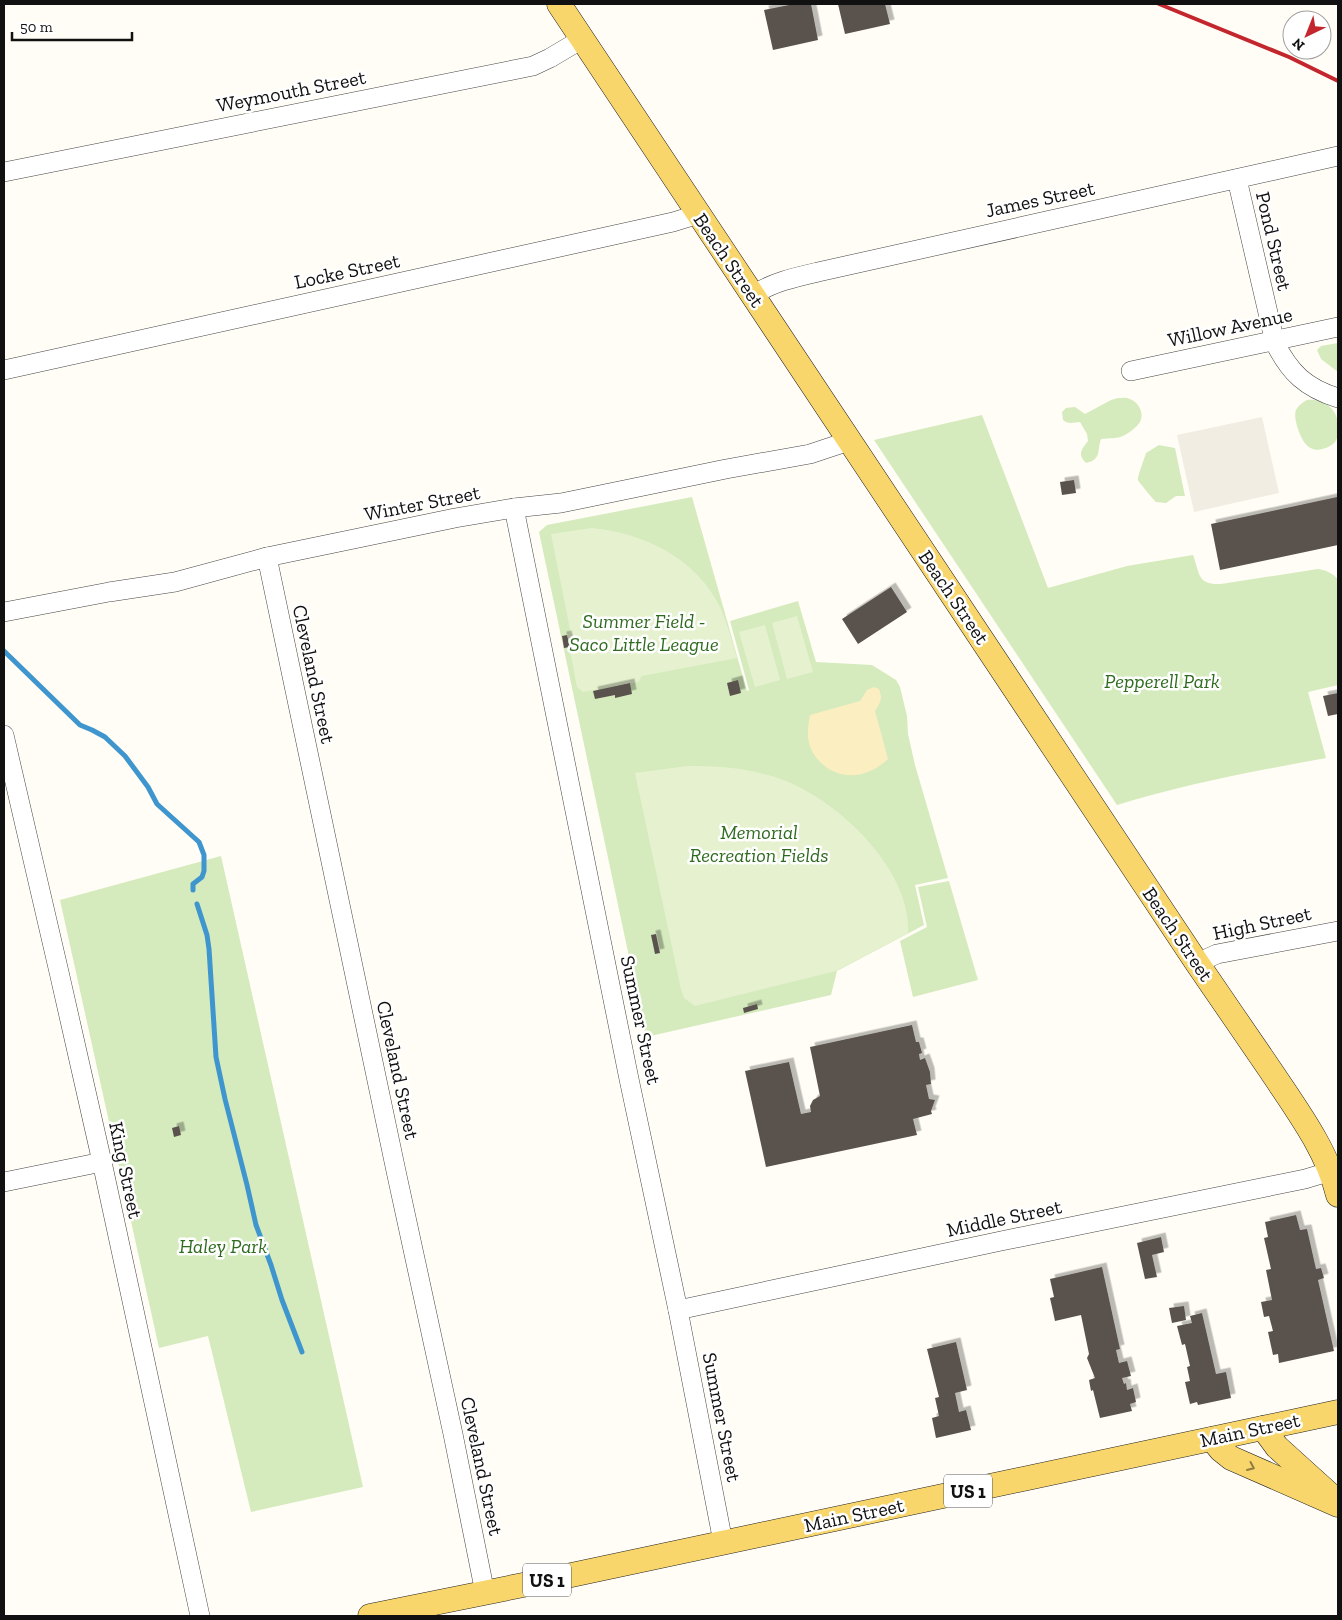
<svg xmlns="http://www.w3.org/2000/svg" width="1342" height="1620" viewBox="0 0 1342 1620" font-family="'Zilla Slab',serif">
<defs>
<filter id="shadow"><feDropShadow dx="4.5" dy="-4.5" stdDeviation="0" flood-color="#0004"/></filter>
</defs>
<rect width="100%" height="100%" fill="#fffdf5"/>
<!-- green -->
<g fill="#d5ebbd">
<path d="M1338,343V372L1321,359L1317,350L1321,346Z"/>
<path d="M1118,398C1122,398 1126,397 1130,399C1138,402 1145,413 1140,422C1137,427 1130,432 1125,435C1118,439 1109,438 1101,439C1097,449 1102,460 1086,463C1077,454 1082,449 1088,441L1087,434L1080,422C1074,422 1069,425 1063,420L1062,412L1066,408L1075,407L1085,414L1111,400Z"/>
<path d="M1307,400C1324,398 1338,409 1338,426C1338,435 1338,442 1330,446C1310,457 1302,442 1297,426C1296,421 1294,415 1296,410C1298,406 1303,402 1307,400Z"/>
<path d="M982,415L1048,588L1127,566L1193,555C1200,574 1197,585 1221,584L1318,569C1326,570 1332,573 1338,579V685L1308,692L1326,758C1255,771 1186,784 1117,805L874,440Z"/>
<path d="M1159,445L1175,448L1185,496H1176L1166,503L1156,502C1153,499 1138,481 1138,480C1137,477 1145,457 1146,453Z"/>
<path d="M692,497L747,691L749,690L730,621L798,601L816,662L872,665L896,680L900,687L907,716L908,734L915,765L948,878L915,885L924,925L837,971L831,995L646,1037L539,532L547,525Z"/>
<path d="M221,856L363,1487L251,1512L208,1336L159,1348L60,900Z"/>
<path d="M949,881L978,980L913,997L900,941L927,927L918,887Z"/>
</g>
<!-- sand -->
<path fill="#fbeec1" d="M874,687L879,689C883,699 880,703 875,711L888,759C867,779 839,782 818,760C811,752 807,741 808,731C808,726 809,720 810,715L860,701L867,690Z"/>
<!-- pitch -->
<g fill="#e6f2cf">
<path d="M592,528C644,533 696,558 720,607C727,623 732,641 737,658L642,676L638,682L583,692L577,687L567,635L570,629L551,534Z"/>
<path d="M797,616L813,672L787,679L772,623Z"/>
<path d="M765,625L780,680L755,687L739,632Z"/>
<path d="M688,766C718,766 746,768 775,777C834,796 911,867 908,933L836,971L695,1006L684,998L681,989L635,773Z"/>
</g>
<!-- plaza -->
<path fill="#f1ede2" d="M1262,417L1279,493L1194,512L1177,435Z"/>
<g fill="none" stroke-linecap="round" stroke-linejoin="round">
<!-- stream -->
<g stroke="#3f96cf" stroke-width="5">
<path d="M4,651L80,725L92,730L105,737L125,756L148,787L157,804L199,842L204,855V871L202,877L193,884V890"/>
<path d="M197,904L207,935L209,949L216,1057L225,1099L247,1185L256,1225L271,1265L282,1300L302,1352"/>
</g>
</g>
<!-- building -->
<g fill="#5a524d" filter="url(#shadow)">
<path d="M794,4H811L818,40L773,50L764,10Z"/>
<path d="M838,4H885L890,24L845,34Z"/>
<path d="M1074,480L1076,493L1062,495L1060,482Z"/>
<path d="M1337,497L1338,504V545L1220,570L1211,524Z"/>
<path d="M891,587L907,612L858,644L842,619Z"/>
<path d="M567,635L570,647L564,648L562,636Z"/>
<path d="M738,680L741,693L730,696L727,683Z"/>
<path d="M630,683L632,694L615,698V695L595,699L593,691Z"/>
<path d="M1338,693V714L1328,716L1323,696Z"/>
<path d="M656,934L660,953L655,954L651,935Z"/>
<path d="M757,1004L758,1009L744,1013L743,1008Z"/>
<path d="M912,1025L916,1042H919L922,1053L919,1054L920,1060L925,1058L930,1072L931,1084L926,1085L929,1099L935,1100L931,1111L932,1114L913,1119L917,1135L766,1167L745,1071L789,1062L801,1114L811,1112L810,1106L813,1100L820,1096L810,1047Z"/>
<path d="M179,1126L181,1135L174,1137L172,1128Z"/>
<path d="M1296,1215L1300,1230L1307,1229L1316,1269L1321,1268L1324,1278L1318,1280L1334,1351L1279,1363L1278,1354L1273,1355L1268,1332L1273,1331L1269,1316L1264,1317L1261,1302L1272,1300L1266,1270L1271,1269L1264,1238L1268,1237L1265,1222Z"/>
<path d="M1161,1237L1164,1252L1152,1255L1157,1277L1145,1279L1137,1243Z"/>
<path d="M1102,1267L1120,1349L1116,1350L1119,1363L1127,1361L1131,1376L1122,1378L1124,1384L1126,1383L1127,1390L1133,1388L1136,1402L1130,1404L1132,1411L1100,1418L1093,1390L1091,1391L1089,1380L1095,1378L1087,1358L1089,1354L1081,1315L1055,1321L1050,1298L1054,1297L1050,1279Z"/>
<path d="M1184,1306L1186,1320L1172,1323L1169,1308Z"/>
<path d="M1202,1313L1216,1374L1226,1372L1231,1398L1198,1405L1197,1402L1190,1404L1185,1382L1190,1381L1187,1367L1190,1366L1185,1344L1182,1345L1177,1326L1192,1323L1190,1316Z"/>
<path d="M956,1342L967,1390L955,1393L959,1412L966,1410L971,1430L936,1438L932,1418L939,1416L935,1398L939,1397L927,1349Z"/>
</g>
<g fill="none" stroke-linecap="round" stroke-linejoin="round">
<!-- minor casing -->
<g stroke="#444" stroke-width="20">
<g id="minor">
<path d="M4,172L533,66L550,58L582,39"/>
<path d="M1237,179L1275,343C1290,373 1306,388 1338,398"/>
<path d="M753,295C773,282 796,277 818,272L1338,156"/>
<path d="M4,370L673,222L699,214"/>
<path d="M1131,371L1338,327"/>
<path d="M514,508L629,1079L678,1310L723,1542"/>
<path d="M267,557L396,1171L453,1434L485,1593"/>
<path d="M4,612L109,592L175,582L267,557L455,518L514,508L561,503L726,469L810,454L849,441"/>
<path d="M4,735L59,972L102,1162L200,1616"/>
<path d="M1197,963L1217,954L1338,931"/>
<path d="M4,1182L102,1162"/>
<path d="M678,1310L1001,1241L1305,1179L1338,1169"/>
</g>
</g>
<!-- major casing -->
<g stroke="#222" stroke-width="25">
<g id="major">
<path d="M559,4L1197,963C1222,999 1246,1035 1271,1071C1297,1110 1327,1150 1338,1195"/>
<path d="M1263,1428L1277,1447L1329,1494"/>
<path d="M1212,1439L1221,1450L1231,1458L1338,1505"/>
<path d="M370,1616L548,1580L1338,1412"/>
</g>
</g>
<!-- minor -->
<use href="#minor" stroke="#fff" stroke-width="19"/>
<!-- major -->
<use href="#major" stroke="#f9d66b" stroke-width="24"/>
<!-- rail -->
<path stroke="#c4262e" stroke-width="4" d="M1159,4L1289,57L1338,81"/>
</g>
<!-- one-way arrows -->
<defs><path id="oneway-chevron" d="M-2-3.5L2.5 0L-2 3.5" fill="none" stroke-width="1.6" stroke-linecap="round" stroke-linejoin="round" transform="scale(1.25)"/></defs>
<use stroke="#917d42" href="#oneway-chevron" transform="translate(1251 1467) rotate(24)"/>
<g text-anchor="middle" stroke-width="5" stroke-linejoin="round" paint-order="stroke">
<!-- shield labels -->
<g fill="#fff" stroke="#585858" stroke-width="1">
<rect x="944" y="1474.5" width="48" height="33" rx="4"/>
<rect x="523" y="1563.5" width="48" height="33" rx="4"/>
</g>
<g font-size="19" font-weight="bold" fill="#111">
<text x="968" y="1498">US 1</text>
<text x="547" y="1587">US 1</text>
</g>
<!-- street labels -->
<g font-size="20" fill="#111" stroke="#fff">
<text transform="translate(291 91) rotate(-11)" y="7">Weymouth Street</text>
<text transform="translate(1040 199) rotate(-12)" y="7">James Street</text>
<text transform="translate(1274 241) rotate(77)" y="7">Pond Street</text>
<text transform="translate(729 260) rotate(56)" y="7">Beach Street</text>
<text transform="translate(347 271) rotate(-12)" y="7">Locke Street</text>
<text transform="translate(1230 327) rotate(-12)" y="7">Willow Avenue</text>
<text transform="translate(422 503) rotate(-11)" y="7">Winter Street</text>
<text transform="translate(954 597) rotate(56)" y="7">Beach Street</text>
<text transform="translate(314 674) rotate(78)" y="7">Cleveland Street</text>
<text transform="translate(1262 923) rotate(-12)" y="7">High Street</text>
<text transform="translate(1178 934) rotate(56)" y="7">Beach Street</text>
<text transform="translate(641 1020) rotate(78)" y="7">Summer Street</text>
<text transform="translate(398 1070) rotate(78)" y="7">Cleveland Street</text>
<text transform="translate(126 1170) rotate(78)" y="7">King Street</text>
<text transform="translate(1004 1218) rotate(-12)" y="7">Middle Street</text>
<text transform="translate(722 1417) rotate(79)" y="7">Summer Street</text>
<text transform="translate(1250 1430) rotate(-12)" y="7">Main Street</text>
<text transform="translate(482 1466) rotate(78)" y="7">Cleveland Street</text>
<text transform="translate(854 1515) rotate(-12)" y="7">Main Street</text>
</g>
<!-- park labels -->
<g font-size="20" font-style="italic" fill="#2f6b1f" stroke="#fff">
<text x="644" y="628">Summer Field -<tspan x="644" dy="23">Saco Little League</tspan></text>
<text x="1162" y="688">Pepperell Park</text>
<text x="759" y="839">Memorial<tspan x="759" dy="23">Recreation Fields</tspan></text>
<text x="223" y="1253">Haley Park</text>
</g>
</g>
<!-- border -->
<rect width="1342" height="1620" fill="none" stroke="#111111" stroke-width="10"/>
<!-- north arrow -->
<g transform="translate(1307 35) rotate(223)"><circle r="24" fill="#ffffff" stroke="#a0a0a0"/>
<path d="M0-4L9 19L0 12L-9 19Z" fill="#c4262e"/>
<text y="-8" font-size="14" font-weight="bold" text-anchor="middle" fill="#111111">N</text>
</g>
<!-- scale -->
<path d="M12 32v8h120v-8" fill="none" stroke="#111111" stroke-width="2.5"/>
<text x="20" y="32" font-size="15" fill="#111111" stroke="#ffffff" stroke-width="4" paint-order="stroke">50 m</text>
</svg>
